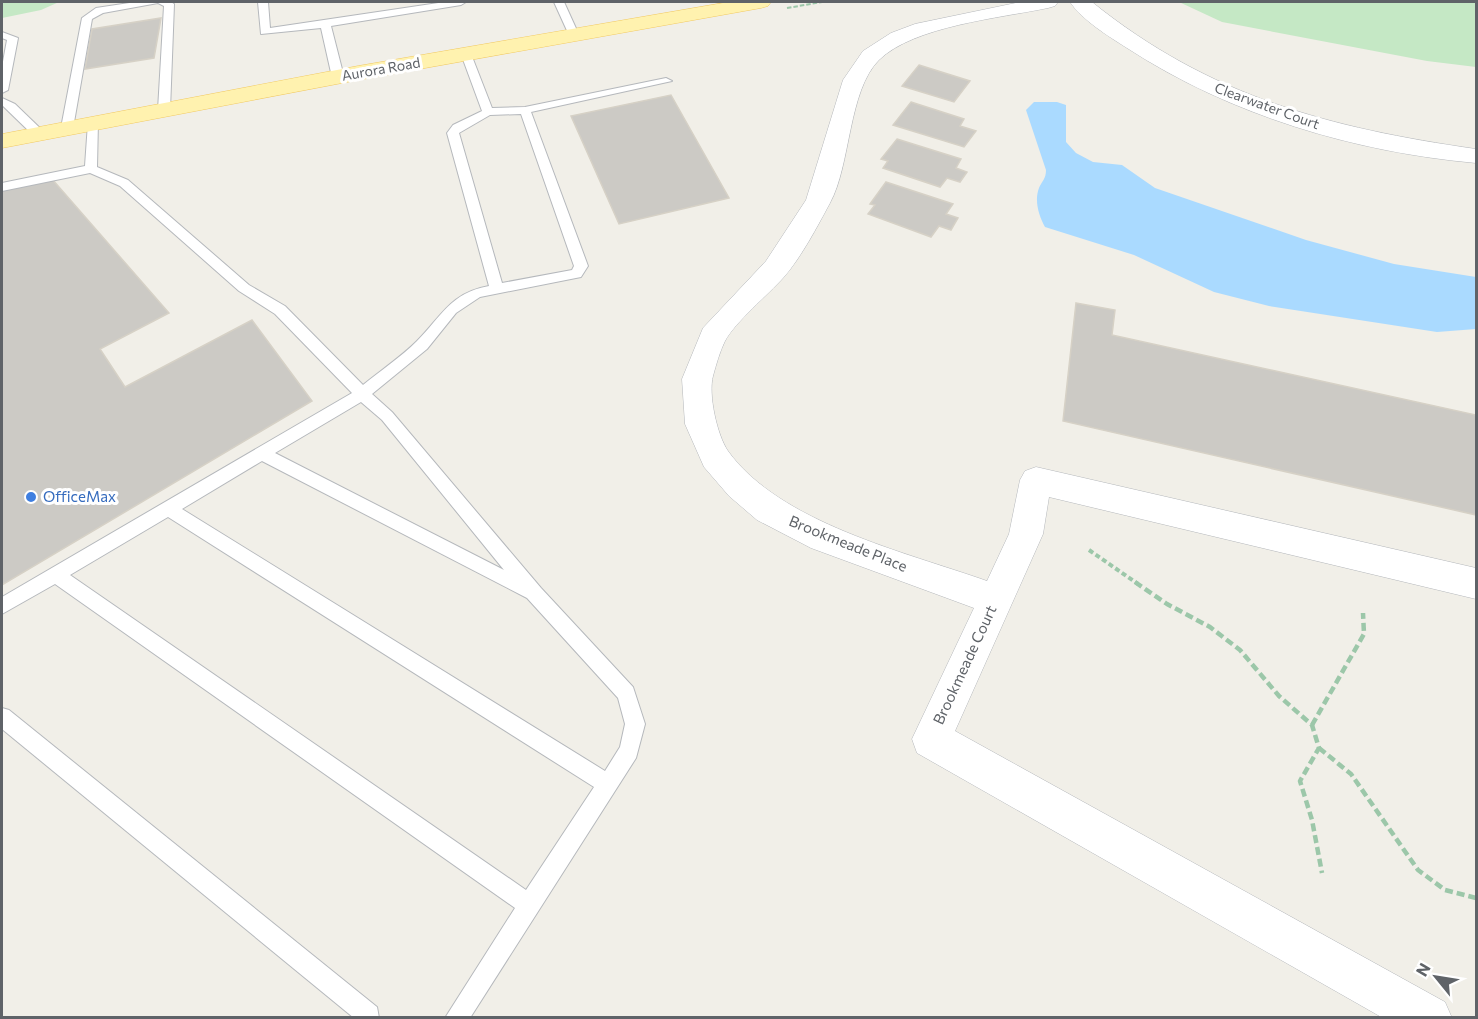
<svg xmlns="http://www.w3.org/2000/svg" width="1478" height="1019" viewBox="0 0 1478 1019" font-family="Commissioner,sans-serif">
<rect width="100%" height="100%" fill="#f1efe8"/>
<!-- green -->
<g fill="#c5e8c5">
<path d="M2,2H59L41,10L2,18Z"/>
<path d="M1179,2H1476V67L1427,61L1222,22Z"/>
</g>
<!-- water -->
<path fill="#aadaff" d="M1034,102H1057L1066,105V142L1076,153L1093,162L1122,165L1155,188L1306,240L1394,264L1476,277V329L1437,332L1269,306L1214,292L1134,255L1045,227C1039,216 1034,201 1039,188C1042,181 1046,179 1046,170L1026,110Z"/>
<!-- building -->
<g fill="#cccac5" stroke="#d6d1c6" stroke-width="1.5">
<path d="M161,18L154,58L85,69L92,29Z"/>
<path d="M919,65L970,81L954,102L902,86Z"/>
<path d="M671,95L729,198L619,224L571,116Z"/>
<path d="M911,102L964,119L960,126L976,131L964,147L893,125Z"/>
<path d="M897,139L961,159L956,168L967,172L960,182L947,178L940,187L883,168L888,161L881,159Z"/>
<path d="M52,179L169,313L100,349L125,387L252,320L312,401L2,585V191Z"/>
<path d="M886,182L953,204L946,214L958,218L951,230L939,226L931,237L868,214L875,205L870,204Z"/>
<path d="M1076,303L1115,310L1112,335L1476,415V515L1063,421Z"/>
</g>
<g fill="none" stroke-linecap="round" stroke-linejoin="round">
<!-- service casing -->
<g stroke="#b5b8bc" stroke-width="2">
<g id="service">
<path d="M136,2H171L174,4L170,110L164,113L158,110L164,6L158,3L103,13L92,19L73,128L63,130L61,128L82,18L96,8Z"/>
<path d="M258,2H268L270,28L445,2H466L461,5L331,26L344,77L338,80L332,77L321,28L261,34Z"/>
<path d="M554,2H564L579,35L578,37L569,35Z"/>
<path d="M2,32L18,38L8,90L2,93V67L7,40L2,38Z"/>
<path d="M466,51L471,54L492,108L525,107L666,78L672,81L531,112L588,266L581,277L480,297L456,313L427,349L372,394L392,412L541,588L633,687L645,724L636,758L470,1018H445L515,908L55,584L2,614V597L352,393L275,314L239,291L120,186L90,173L2,191V183L85,166L88,123L98,121L97,167L128,180L249,285L285,306L363,385C380,371 401,357 417,341C442,316 450,293 489,286L447,133L453,125L482,111L461,54ZM521,114L574,266L572,270L502,283L459,133L490,115ZM361,402L382,420L504,570L275,453ZM262,461L527,598L618,698L625,724L620,747L605,771L182,509ZM168,517L594,787L526,890L70,575Z"/>
<path d="M2,98L15,104L43,131V137H35L2,105Z"/>
<path d="M2,708L9,710L377,1007L379,1018H354L2,729Z"/>
</g>
</g>
<!-- minor casing -->
<g stroke="#b5b8bc" stroke-width="1">
<g id="minor">
<path d="M1021,2H1058L1055,6L1048,8C1000,18 914,26 879,60C848,91 851,165 830,203C817,227 802,256 784,277C768,295 735,322 725,341C720,351 716,365 713,376C708,394 717,435 728,451C780,523 905,552 987,581L1009,534L1020,480L1025,471L1036,467L1476,568V599L1049,497L1043,534L955,731L1445,1002L1452,1018H1383L917,753L912,739L974,608L811,548L757,520L729,496L704,467L685,424L682,379L703,328L766,261L806,200L843,80L863,51L891,33L915,24Z"/>
<path d="M1070,2H1092C1210,97 1330,128 1476,149V163C1354,152 1230,115 1127,48C1108,36 1082,20 1070,2Z"/>
</g>
</g>
<!-- primary casing -->
<g stroke="#f2c960" stroke-width="1">
<path id="primary" d="M729,2H771L768,6L761,8L358,80L2,148V134L358,66Z"/>
</g>
<!-- path-far2 -->
<path stroke="#9cc7a9" stroke-width="2" stroke-dasharray="4.5 2" stroke-linecap="butt" d="M787,8L822,2"/>
<!-- path-far1 -->
<path stroke="#9cc7a9" stroke-width="4" stroke-dasharray="5 3" stroke-linecap="butt" d="M1089,550L1138,584"/>
<!-- path -->
<g stroke="#9cc7a9" stroke-width="4.5" stroke-dasharray="8 4" stroke-linecap="butt">
<path d="M1135,582L1167,604L1210,627L1240,650L1279,696L1312,725L1319,748L1300,781L1312,820L1322,873"/>
<path d="M1312,725L1364,634L1363,613"/>
<path d="M1319,748L1351,774L1418,870L1445,890L1476,898"/>
</g>
<!-- service -->
<use href="#service" fill="#fff" fill-rule="evenodd"/>
<!-- minor -->
<use href="#minor" fill="#fff" fill-rule="evenodd"/>
<!-- primary -->
<use href="#primary" fill="#fff2af" fill-rule="evenodd"/>
</g>
<!-- markers -->
<circle fill="#3f7fe0" stroke="#fff" stroke-width="2" cx="31" cy="497" r="6"/>
<g text-anchor="middle" stroke-width="6" stroke-linejoin="round" paint-order="stroke">
<!-- far-street labels -->
<g font-size="14" fill="#5f6368" stroke="#fff">
<text transform="translate(381 69) rotate(-10)" y="5">Aurora Road</text>
<text transform="translate(1267 106) rotate(20)" y="5">Clearwater Court</text>
</g>
<!-- shop labels -->
<g font-size="15" fill="#366cbe" stroke="#fff" text-anchor="start">
<text x="43" y="502">OfficeMax</text>
</g>
<!-- street labels -->
<g font-size="15" fill="#5f6368" stroke="#fff">
<text transform="translate(848 544) rotate(22)" y="5">Brookmeade Place</text>
<text transform="translate(965 665) rotate(-65)" y="5">Brookmeade Court</text>
</g>
</g>
<!-- border -->
<rect width="1478" height="1019" fill="none" stroke="#5f6368" stroke-width="6"/>
<!-- north arrow -->
<g transform="translate(1436 977) rotate(300)" stroke="#ffffff" stroke-width="4.5" paint-order="stroke">
<path d="M0-4.5L10 22L0 15L-10 22Z" fill="#5f6368"/>
<text y="-9" font-size="16" font-weight="bold" text-anchor="middle" fill="#5f6368">N</text>
</g>
</svg>
